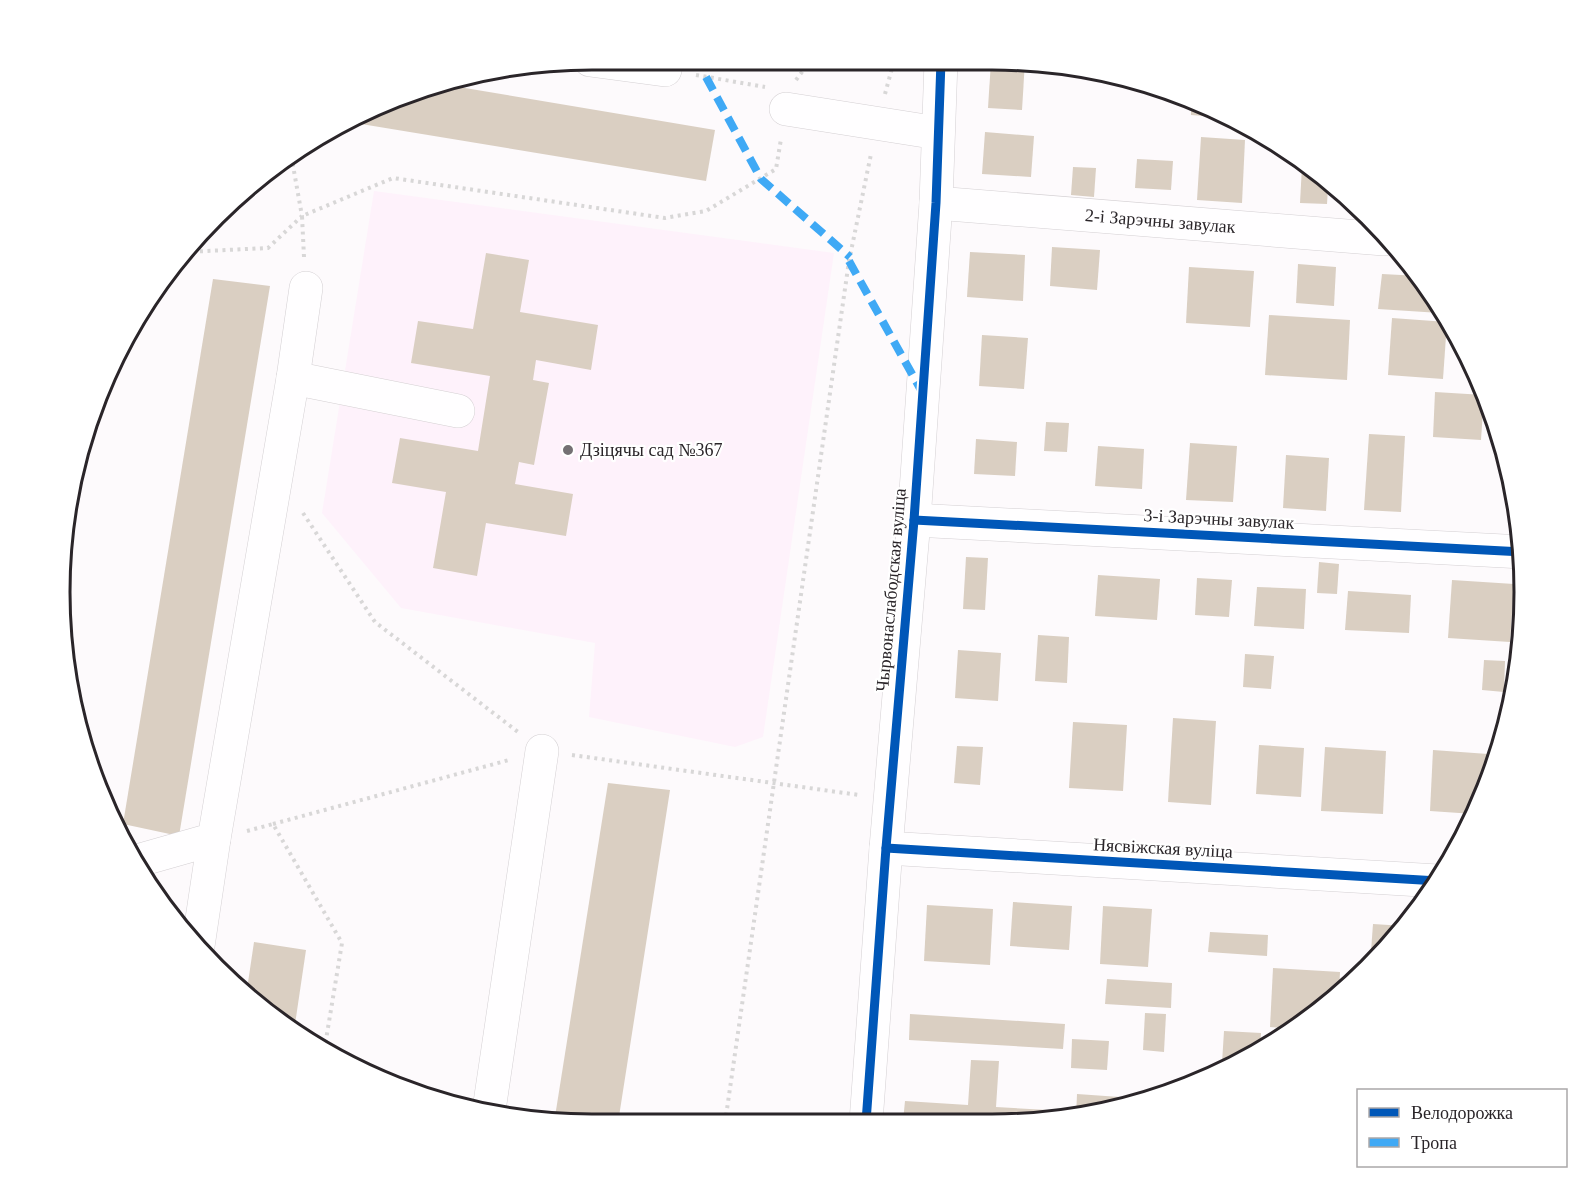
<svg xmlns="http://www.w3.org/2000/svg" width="1585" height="1185" viewBox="0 0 1585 1185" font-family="'Times New Roman',serif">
<rect width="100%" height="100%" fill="#fdfafc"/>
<!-- built -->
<path fill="#fef2fb" d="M374,191L834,253L763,737L735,747L589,717L595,643L401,608L322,513Z"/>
<!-- building -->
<g fill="#dacfc2">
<path d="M729,60H777L776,70L729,62Z"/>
<path d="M991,61H1025L1022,110L988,108Z"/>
<path d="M441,84L715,130L706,181L349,122Z"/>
<path d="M1191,106L1216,117L1191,115Z"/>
<path d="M985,132L1034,136L1031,177L982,174Z"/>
<path d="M1201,137L1245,140L1242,203L1197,200Z"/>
<path d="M1137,159L1173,161L1171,190L1135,188Z"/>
<path d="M1302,166L1307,167L1328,187L1327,204L1300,203Z"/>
<path d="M1073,167L1096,168L1094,197L1071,195Z"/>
<path d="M1052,247L1100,250L1097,290L1050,286Z"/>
<path d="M970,252L1025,255L1023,301L967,297Z"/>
<path d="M486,253L529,260L520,312L598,325L591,370L536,360L533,380L549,383L534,465L519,462L515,484L573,494L566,536L486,523L477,576L433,568L446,492L392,483L400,438L478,451L490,376L411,363L418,321L473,329Z"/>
<path d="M1298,264L1336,267L1334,306L1296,303Z"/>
<path d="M1189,267L1254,271L1250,327L1186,323Z"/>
<path d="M1382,274L1420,276L1440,308V313L1378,309Z"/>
<path d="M213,279L270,286L179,836L123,824Z"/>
<path d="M1269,315L1350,320L1347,380L1265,375Z"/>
<path d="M1392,318L1447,322L1443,379L1388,375Z"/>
<path d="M982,335L1028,338L1024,389L979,386Z"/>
<path d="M1435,392L1484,395L1481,440L1433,437Z"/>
<path d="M1046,422L1069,423L1067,452L1044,451Z"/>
<path d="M1369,434L1405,436L1401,512L1364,510Z"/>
<path d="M976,439L1017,442L1015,476L974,474Z"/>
<path d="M1190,443L1237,446L1233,502L1186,500Z"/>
<path d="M1098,446L1144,449L1142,489L1095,486Z"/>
<path d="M1286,455L1329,458L1326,511L1283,508Z"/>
<path d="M966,557L988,558L985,610L963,609Z"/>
<path d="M1319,562L1339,564L1337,594L1317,593Z"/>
<path d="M1098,575L1160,579L1157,620L1095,616Z"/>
<path d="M1197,578L1232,580L1229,617L1195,615Z"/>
<path d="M1452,580L1514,584L1510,642L1448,638Z"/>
<path d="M1257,587L1306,589L1304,629L1254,626Z"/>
<path d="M1348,591L1411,595L1409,633L1345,630Z"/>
<path d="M1038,635L1069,637L1067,683L1035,681Z"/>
<path d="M958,650L1001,653L998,701L955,698Z"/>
<path d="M1245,654L1274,656L1271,689L1243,687Z"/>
<path d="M1484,660L1505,661L1504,692L1482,690Z"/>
<path d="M1173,718L1216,721L1211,805L1168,802Z"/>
<path d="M1073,722L1127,725L1123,791L1069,788Z"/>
<path d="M1259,745L1304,748L1301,797L1256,794Z"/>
<path d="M957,746L983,747L980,785L954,783Z"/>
<path d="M1325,747L1386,751L1383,814L1321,811Z"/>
<path d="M1433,750L1488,754L1486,788L1474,814L1430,811Z"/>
<path d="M608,783L670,790L618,1123L557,1124L554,1123Z"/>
<path d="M1013,902L1072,906L1069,950L1010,946Z"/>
<path d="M927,905L993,909L990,965L924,961Z"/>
<path d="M1103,906L1152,909L1148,967L1100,964Z"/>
<path d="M1373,924L1405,926L1393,944L1370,965Z"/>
<path d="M1210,932L1268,935L1267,956L1208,952Z"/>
<path d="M254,942L306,950L294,1031L246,996Z"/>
<path d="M1273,968L1340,972L1339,994L1316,1015L1293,1029L1270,1027Z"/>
<path d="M1107,979L1172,983L1171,1008L1105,1004Z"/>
<path d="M1145,1013L1166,1014L1164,1052L1143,1050Z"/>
<path d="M910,1014L1065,1024L1063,1049L909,1040Z"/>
<path d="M1224,1031L1261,1033L1260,1048L1233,1063H1222Z"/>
<path d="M1072,1039L1109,1041L1107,1070L1071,1068Z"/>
<path d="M971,1060L999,1061L996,1107L1048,1110V1120L903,1121L905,1101L968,1105Z"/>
<path d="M1077,1094L1134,1098V1101L1076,1117Z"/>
</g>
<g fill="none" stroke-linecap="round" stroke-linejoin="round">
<!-- minor casing -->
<g stroke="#d4d0d3" stroke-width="34">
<g id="minor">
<path d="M590,60L665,70L667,60"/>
<path d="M786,109L938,133"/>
<path id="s1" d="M936,203L1384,239"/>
<path d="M293,378L458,411"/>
<path d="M914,520L1523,552"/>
<path d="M886,848L1438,881"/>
<path d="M140,860L214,839L293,378L306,288"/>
<path d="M198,946L214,839"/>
<path d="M489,1110L542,751"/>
<path d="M866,1122L886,848L914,520L936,203L941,61"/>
</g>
</g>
<!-- path -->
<g stroke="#d8d7d7" stroke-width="4" stroke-dasharray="3 4.5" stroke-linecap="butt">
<path d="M696,75L765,87"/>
<path d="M796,80L810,61"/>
<path d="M885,94L894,61"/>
<path d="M185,252L268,248L302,216L292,160"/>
<path d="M304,257L302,216L393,178L665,218L706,211L776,169L781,139"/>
<path d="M303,513L375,622L518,732"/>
<path d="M572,755L859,795"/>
<path d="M273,824L509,760"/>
<path d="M247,831L273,824L342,943L324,1052"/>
<path d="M725,1123L849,261L871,154"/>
</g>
<!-- minor -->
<use href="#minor" stroke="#fffeff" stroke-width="33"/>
<!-- quiet -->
<g stroke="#3fa9f5" stroke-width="8" stroke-dasharray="15 8" stroke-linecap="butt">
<path d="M706,77L761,179L850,257"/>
<path d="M849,261L922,392"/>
</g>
<!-- cycleway casing -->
<g stroke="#fff" stroke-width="13">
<g id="cycleway">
<path d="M914,520L1523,552"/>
<path d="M886,848L1438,881"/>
<path d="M866,1122L886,848L914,520L936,203L941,61"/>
</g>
</g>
<!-- cycleway -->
<use href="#cycleway" stroke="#0057b8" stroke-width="9"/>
</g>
<!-- markers -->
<circle fill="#747073" stroke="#fff" stroke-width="2" cx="568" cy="450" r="6"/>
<g text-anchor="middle" stroke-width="4.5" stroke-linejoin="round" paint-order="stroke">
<!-- street labels -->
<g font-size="18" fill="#2a2529" stroke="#fff">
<text dy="6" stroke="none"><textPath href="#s1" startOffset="225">2-і Зарэчны завулак</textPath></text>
<text transform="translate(1219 519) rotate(3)" y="6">3-і Зарэчны завулак</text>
<text transform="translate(891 590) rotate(-85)" y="6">Чырвонаслабодская вуліца</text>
<text transform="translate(1163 848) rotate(3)" y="6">Нясвіжская вуліца</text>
</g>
<!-- poi labels -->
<g font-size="18" fill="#2a2529" stroke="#fff" text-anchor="start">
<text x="580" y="456">Дзіцячы сад №367</text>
</g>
</g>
<!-- crop -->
<path d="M0 0H1585V1185H0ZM592 70H992A522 522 0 0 1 1514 592V592A522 522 0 0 1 992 1114H592A522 522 0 0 1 70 592V592A522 522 0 0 1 592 70Z" fill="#fff" fill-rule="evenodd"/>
<path fill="none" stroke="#2a2529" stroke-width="3" d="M592 70H992A522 522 0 0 1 1514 592V592A522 522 0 0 1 992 1114H592A522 522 0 0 1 70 592V592A522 522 0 0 1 592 70Z"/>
<!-- legend -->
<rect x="1357" y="1089" width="210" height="78" fill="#ffffff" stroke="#aaa8a9" stroke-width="1.5"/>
<rect x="1369" y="1108" width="30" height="9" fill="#0057b8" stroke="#aaa8a9" stroke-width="1.5"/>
<text x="1411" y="1119" font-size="18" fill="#2a2529">Велодорожка</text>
<rect x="1369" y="1138" width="30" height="9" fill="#3fa9f5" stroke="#aaa8a9" stroke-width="1.5"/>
<text x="1411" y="1149" font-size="18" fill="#2a2529">Тропа</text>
</svg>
